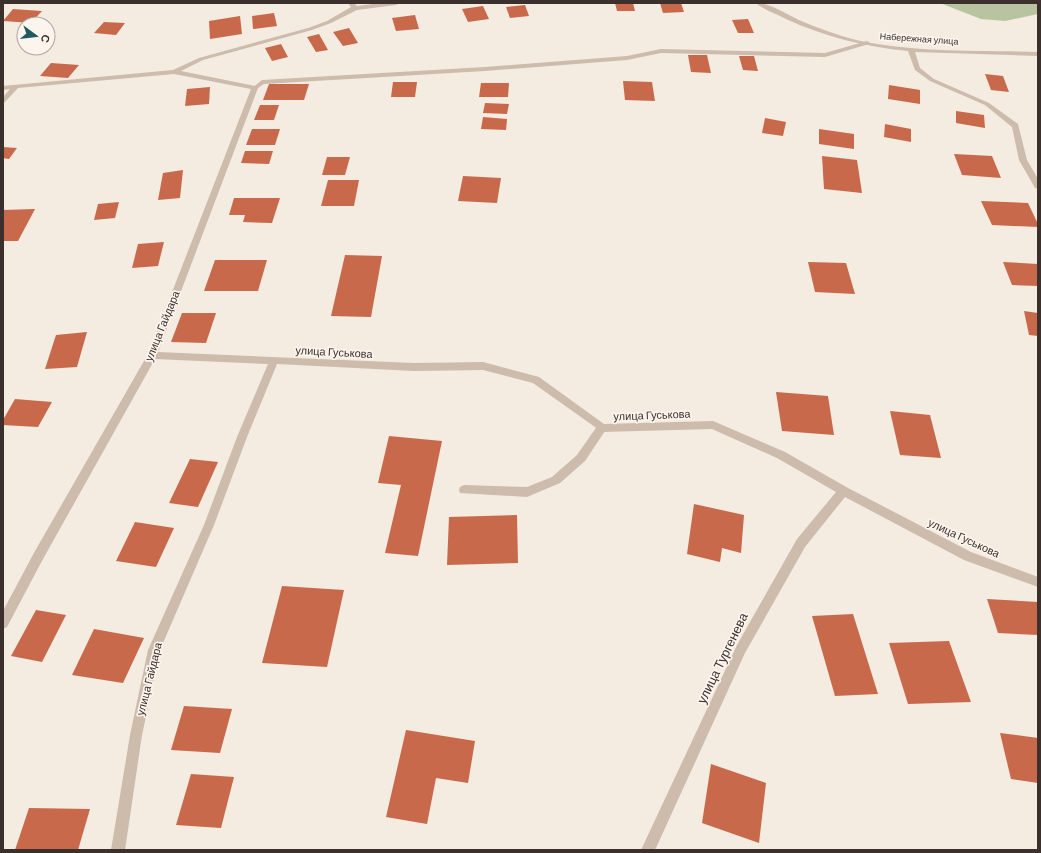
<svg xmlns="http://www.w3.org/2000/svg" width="1041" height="853" viewBox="0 0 1041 853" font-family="Barlow,sans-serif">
<rect width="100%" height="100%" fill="#f4ebe1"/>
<!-- green -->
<path fill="#b8c4a0" d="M940,3H1038V14L1005,21L981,19Z"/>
<!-- building -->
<g fill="#c8694b">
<path d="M615,3H633L635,11H617Z"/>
<path d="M660,3H681L684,12L663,13Z"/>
<path d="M525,5L529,16L510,18L506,7Z"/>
<path d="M483,6L489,19L468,22L462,9Z"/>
<path d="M13,9L42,11L31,23L3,21Z"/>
<path d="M274,13L277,26L253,29L252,16Z"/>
<path d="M415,15L419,29L396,31L392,18Z"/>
<path d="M240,16L242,34L210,39L209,21Z"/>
<path d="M748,19L754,33H738L732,20Z"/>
<path d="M104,22L125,23L116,35L94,33Z"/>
<path d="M349,28L358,43L343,46L333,32Z"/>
<path d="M319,34L328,50L316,52L307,37Z"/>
<path d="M281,44L288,57L272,61L265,48Z"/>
<path d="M688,55H707L711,73L691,72Z"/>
<path d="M739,56H754L758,71L743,70Z"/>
<path d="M51,63L79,65L68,78L40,76Z"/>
<path d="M985,74L1003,76L1009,92L991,90Z"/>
<path d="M623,81L652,82L655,101L625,100Z"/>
<path d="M393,82H417L415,97H391Z"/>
<path d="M481,83H509L508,97H479Z"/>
<path d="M269,84H309L304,100H263Z"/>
<path d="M889,85L920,90V104L888,99Z"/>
<path d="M210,87L209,104L185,106L187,89Z"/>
<path d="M485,103L509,104L507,114L483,113Z"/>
<path d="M260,105H279L274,120H254Z"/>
<path d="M956,111L984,115L985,128L956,123Z"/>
<path d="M483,117L507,119L506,130L481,129Z"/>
<path d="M765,118L786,122L783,136L762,133Z"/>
<path d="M885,124L911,129V142L884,137Z"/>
<path d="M252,129H280L275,145H246Z"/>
<path d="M819,129L854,134V149L819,144Z"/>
<path d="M3,147L17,148L9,159L3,158Z"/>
<path d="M245,151H273L269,164L241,163Z"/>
<path d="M954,154L992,156L1001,178L962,175Z"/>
<path d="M822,156L857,160L862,193L824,189Z"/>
<path d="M327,157H350L345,175H322Z"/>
<path d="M183,170L180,198L158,200L163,173Z"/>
<path d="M463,176L501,178L497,203L458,201Z"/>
<path d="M328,180H359L354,206H321Z"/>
<path d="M234,198H280L272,223L243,222L245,215H229Z"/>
<path d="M981,201L1028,203L1038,224V227L992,225Z"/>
<path d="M119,202L115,218L94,220L98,204Z"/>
<path d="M35,209L18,241H3V210Z"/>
<path d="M164,242L158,266L132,268L138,244Z"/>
<path d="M345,255L382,256L371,317L331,316Z"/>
<path d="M215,260H267L258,291H204Z"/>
<path d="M808,262L846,263L855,294L815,292Z"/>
<path d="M1003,262L1038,264V286L1012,285Z"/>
<path d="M1024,311L1038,313V336L1029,335Z"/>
<path d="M182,313H216L206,343L171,342Z"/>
<path d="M87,332L77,367L45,369L56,335Z"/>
<path d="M776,392L828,396L834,435L782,431Z"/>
<path d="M15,399L52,402L38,427L3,425V420Z"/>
<path d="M890,411L930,415L941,458L900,455Z"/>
<path d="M389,436L442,441L418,556L385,553L401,485L378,483Z"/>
<path d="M190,459L218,462L198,507L169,503Z"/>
<path d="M694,504L744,515L741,553L722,548L720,562L687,554Z"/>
<path d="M517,515L518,563L447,565L449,517Z"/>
<path d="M135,522L174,528L156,567L116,561Z"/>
<path d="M282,586L344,590L327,667L262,663Z"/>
<path d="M987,599L1038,602V635L998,633Z"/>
<path d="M36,610L66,615L42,662L11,656Z"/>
<path d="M853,614L878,694L835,696L812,616Z"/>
<path d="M94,629L144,638L123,683L72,675Z"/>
<path d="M949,641L971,702L908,704L889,643Z"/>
<path d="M184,706L232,709L220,753L171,750Z"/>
<path d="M406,730L475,741L468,783L436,778L427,824L386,817Z"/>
<path d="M1000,733L1038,738V783L1011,779Z"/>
<path d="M711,764L766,783L759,843L702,823Z"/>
<path d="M191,774L234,777L221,828L176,825Z"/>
<path d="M29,808L90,809L78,850H15Z"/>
</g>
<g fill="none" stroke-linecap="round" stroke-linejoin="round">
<!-- lane -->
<g fill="#cdbbac" fill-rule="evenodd">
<path d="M867,41L869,42V44L825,57L661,53L627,60L485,71L264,84L255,90L252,88L262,80L485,67L627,56L661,49L825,53Z"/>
<path d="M602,424L606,425L607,428L585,461L560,483L527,497L460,493L459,490L460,487L464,485L527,487L552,477L577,455L598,425Z"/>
</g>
<!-- street -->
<g fill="#cdbbac" fill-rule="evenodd">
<path d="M348,3H354L357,6L381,3H399L396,5L357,10L331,23L312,30L203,60L181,71L255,86L258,88L158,352L414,363L483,362L539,377L604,424L713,421L785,452L848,488L971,552L1038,577V587L964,560L845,497L805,547L745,653L655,850H641L737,645L797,539L836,492L777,458L712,429L602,432L533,383L483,370L414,371L277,364L247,437L214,525L160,650L142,735L125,850H111L130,735L148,650L204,525L237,437L268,364L155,359L43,559L7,627L3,629V611L35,551L148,354L251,89L174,74L18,88L5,102L3,103V97L10,89L3,90V86L173,70L199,58L308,28L327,21L351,7Z"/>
<path d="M756,3C771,3 787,15 801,21C818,28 837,35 856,40C915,53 977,50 1038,52V56L915,52L920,68L934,79L989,103L1018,124L1027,160L1038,179V189L1035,188L1019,160L1012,127L985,105L930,81L915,70L908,51C865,47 826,37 786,19C776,14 764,10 756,3Z"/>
</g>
</g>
<g text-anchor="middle" stroke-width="3.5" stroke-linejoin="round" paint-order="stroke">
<!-- far-street labels -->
<g font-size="9" fill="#3b302b" stroke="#fbf5ee">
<text transform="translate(919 39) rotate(4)" y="3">Набережная улица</text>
</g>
<!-- street labels -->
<g font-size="11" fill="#3b302b" stroke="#fbf5ee">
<text transform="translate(162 326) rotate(-68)" y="4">улица Гайдара</text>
<text transform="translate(334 352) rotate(3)" y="4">улица Гуськова</text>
<text transform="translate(652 415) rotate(-2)" y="4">улица Гуськова</text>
<text transform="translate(964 538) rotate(25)" y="4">улица Гуськова</text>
<text transform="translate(149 679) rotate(-76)" y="4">улица Гайдара</text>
</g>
<!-- near-street labels -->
<g font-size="13" fill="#3b302b" stroke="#fbf5ee">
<text transform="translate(722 658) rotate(-64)" y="5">улица Тургенева</text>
</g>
</g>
<!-- border -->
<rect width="1041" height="853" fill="none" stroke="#3b302b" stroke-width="8"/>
<!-- north arrow -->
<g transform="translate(36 36) rotate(105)"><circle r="19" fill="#fbf5ee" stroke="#aea6a0"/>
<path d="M0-3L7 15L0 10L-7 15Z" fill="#1f5a5e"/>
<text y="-6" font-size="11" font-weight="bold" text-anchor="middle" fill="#3b302b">С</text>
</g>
</svg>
